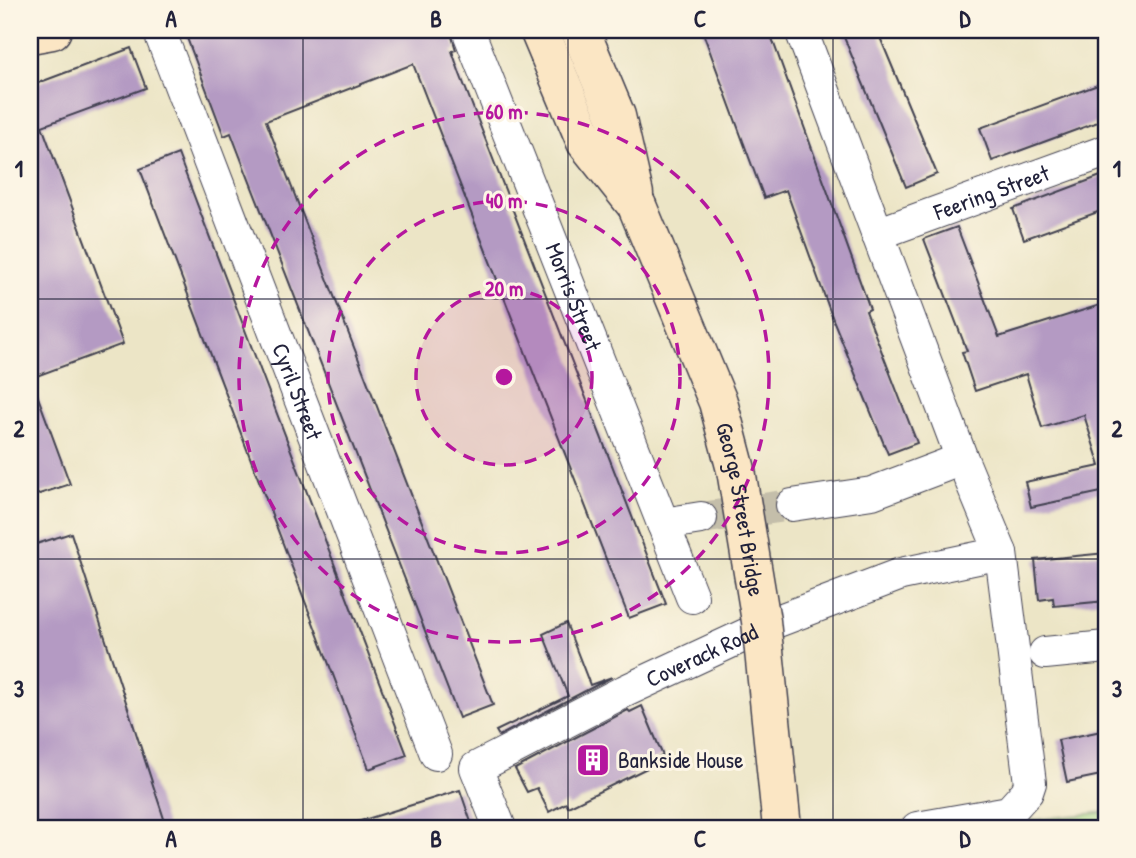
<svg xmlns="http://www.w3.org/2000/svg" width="1136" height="858" viewBox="0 0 1136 858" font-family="'Patrick Hand',sans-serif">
<rect width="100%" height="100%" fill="#fcf5e5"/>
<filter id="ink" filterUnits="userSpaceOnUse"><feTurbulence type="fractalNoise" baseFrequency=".0143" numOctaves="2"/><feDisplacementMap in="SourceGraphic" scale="14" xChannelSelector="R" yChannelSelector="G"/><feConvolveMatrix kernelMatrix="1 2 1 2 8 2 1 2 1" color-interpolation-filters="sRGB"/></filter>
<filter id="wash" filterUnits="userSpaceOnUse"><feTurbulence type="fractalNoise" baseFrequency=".00686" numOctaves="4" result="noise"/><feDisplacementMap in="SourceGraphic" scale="28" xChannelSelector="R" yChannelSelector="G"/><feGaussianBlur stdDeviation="1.57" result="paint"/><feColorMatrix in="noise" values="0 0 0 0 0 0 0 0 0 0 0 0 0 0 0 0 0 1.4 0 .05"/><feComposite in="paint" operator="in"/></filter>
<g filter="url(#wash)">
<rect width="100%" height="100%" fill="#ece5c6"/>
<!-- green -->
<path fill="#a6d786" stroke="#647c60" stroke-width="2" d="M1106,812V828H960Z"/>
<g id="blocks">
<!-- building -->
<g fill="#b49ac3">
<path d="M184,30H450L456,50L452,51L460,74L666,604L629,618L413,64L266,121L493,705L459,718L241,159L231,133L224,136Z"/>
<path d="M702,30H769L870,309L866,311L917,443L888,454L834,322L786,190L764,198Z"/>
<path d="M841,30H877L937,174L906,187Z"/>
<path d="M131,48L146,88L42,126L123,344L31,378L70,484L30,497V86Z"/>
<path d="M1106,82V119L992,161L980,128Z"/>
<path d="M178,154L407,755L369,769L140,169Z"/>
<path d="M1106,174V209L1024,239L1013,209Z"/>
<path d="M957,227L999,337L1106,303V491L1031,507L1025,482L1100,466L1084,415L1042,428L1026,374L975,391L962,352L967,351L924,239Z"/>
<path d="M71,533L167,828H30V546Z"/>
<path d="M1106,553V601L1054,606L1053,598L1039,600L1035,560Z"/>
<path d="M566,623L590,685L612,677L499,736L496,731L568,696L543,634Z"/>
<path d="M642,706L663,756L645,764L647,768L568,807L566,803L549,812L537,788L527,792L515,769L628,710L630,712Z"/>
<path d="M1106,730V774L1067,782L1058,740Z"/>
<path d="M460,790L473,828H352L351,824Z"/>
</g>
</g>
</g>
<g filter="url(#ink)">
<use href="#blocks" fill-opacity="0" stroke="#403f50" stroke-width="2"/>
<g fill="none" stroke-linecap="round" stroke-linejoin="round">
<!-- street-tunnel -->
<path stroke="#c4beaa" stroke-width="32" stroke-dasharray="32 16" stroke-linecap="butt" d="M701,518L792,505"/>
<!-- street casing -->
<g stroke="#403f50" stroke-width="34">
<g id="street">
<path id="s1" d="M159,30L436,754"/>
<path id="s2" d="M468,30L692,597"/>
<path d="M801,30L962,459L1001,553L1030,783L1027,792L1009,812L917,828"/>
<path id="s3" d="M877,234L1106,151"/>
<path d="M792,505L872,493L962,459"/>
<path d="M663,524L701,518"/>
<path d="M1045,653L1106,647"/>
<path id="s4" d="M500,828L476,768L625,691L767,625L901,574L1001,553"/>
</g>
</g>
<!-- secondary casing -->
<g stroke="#403f50" stroke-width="41">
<g id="secondary">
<path d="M539,30L586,142L637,206"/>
<path d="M580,30L616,116L634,194"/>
<path d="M30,34L52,30"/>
</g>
</g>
<!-- street -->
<use href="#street" stroke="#fff" stroke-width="32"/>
<!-- secondary -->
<use href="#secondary" stroke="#fbe6c4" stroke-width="38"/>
<!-- secondary-bridge casing -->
<g stroke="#403f50" stroke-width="41" stroke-linecap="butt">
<g id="secondary-bridge">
<path id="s5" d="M637,206L718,402L736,470L761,621L782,828"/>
</g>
</g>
<!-- secondary-bridge -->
<use href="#secondary-bridge" stroke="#fbe6c4" stroke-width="38"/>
</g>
</g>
<!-- grid -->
<path fill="none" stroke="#22223b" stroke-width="2" stroke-opacity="0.55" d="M303,30V828M568,30V828M833,30V828M30,299H1106M30,559H1106"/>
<!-- distance rings -->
<circle cx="504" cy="377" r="88" fill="#b5179e" fill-opacity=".12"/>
<g fill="none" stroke="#b5179e" stroke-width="3.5" stroke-dasharray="12 9">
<circle cx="504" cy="377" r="88"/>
<circle cx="504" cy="377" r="176"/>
<circle cx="504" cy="377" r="265"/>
</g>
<!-- icons -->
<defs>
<g id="building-square" transform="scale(1.75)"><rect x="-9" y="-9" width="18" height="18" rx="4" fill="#b5179e" stroke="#fcf5e5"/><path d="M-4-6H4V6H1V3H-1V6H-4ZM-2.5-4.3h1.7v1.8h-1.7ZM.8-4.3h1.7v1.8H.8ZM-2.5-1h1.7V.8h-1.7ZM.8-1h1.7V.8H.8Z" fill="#fff"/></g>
</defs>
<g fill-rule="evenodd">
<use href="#building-square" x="593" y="760"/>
</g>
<g text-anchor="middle" stroke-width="6" stroke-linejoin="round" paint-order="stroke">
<!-- street labels -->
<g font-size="23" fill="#22223b" stroke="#fcf5e5">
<text dy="8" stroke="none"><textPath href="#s3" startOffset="122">Feering Street</textPath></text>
<text dy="8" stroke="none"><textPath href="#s2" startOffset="287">Morris Street</textPath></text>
<text dy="8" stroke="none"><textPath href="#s1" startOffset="387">Cyril Street</textPath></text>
<text dy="8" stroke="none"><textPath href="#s5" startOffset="322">George Street Bridge</textPath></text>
<text dy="8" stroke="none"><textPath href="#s4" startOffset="317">Coverack Road</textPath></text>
</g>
<!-- poi labels -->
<g font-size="23" fill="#22223b" stroke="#fcf5e5" text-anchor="start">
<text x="618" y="768">Bankside House</text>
</g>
</g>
<circle cx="504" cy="377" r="10" fill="#b5179e" stroke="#fcf5e5" stroke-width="3.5"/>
<g font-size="21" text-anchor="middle" font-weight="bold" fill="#b5179e" stroke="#fcf5e5" stroke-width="6" stroke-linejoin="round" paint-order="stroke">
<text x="504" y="119">60 m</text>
<text x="504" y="208">40 m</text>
<text x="504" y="296">20 m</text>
</g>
<!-- margin -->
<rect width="1136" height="858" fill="none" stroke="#fcf5e5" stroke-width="77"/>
<rect x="38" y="38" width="1060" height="782" fill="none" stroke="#22223b" stroke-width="2.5"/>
<g font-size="23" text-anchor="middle" font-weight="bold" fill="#22223b">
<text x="171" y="27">A</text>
<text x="436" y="27">B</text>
<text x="700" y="27">C</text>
<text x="965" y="27">D</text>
<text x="19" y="177">1</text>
<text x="1117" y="177">1</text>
<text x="19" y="437">2</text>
<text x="1117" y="437">2</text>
<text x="19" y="697">3</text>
<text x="1117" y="697">3</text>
<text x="171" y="847">A</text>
<text x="436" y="847">B</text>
<text x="700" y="847">C</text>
<text x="965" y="847">D</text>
</g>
</svg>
